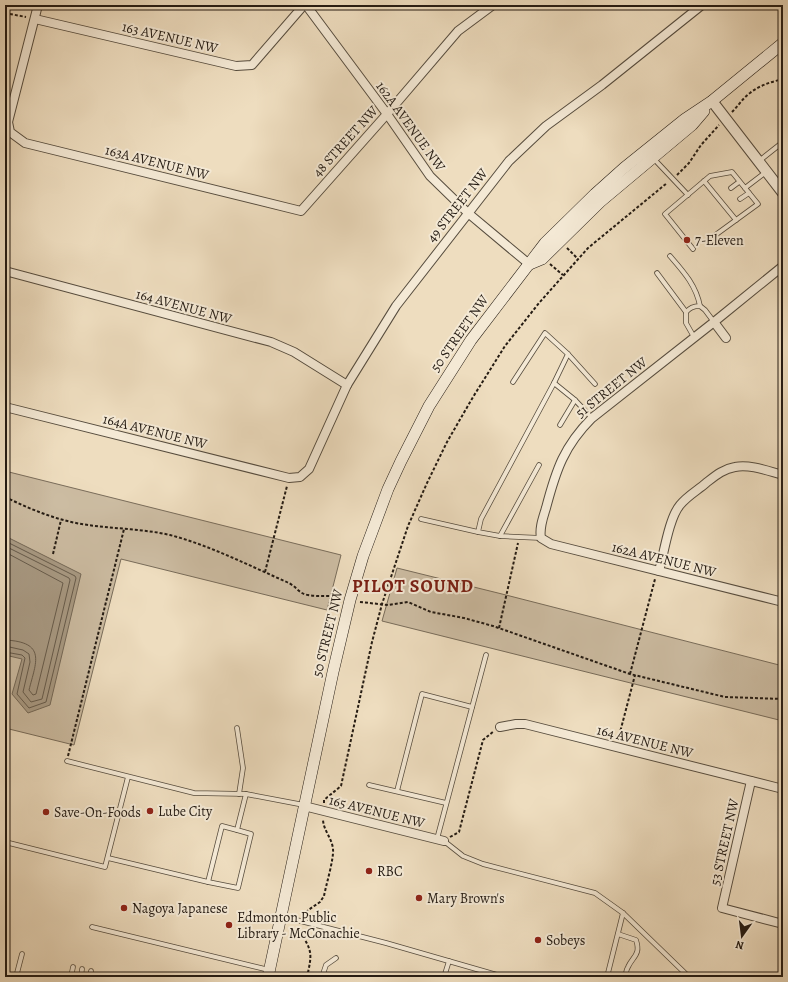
<svg xmlns="http://www.w3.org/2000/svg" width="788" height="982" viewBox="0 0 788 982" font-family="Alegreya,serif">
<rect width="100%" height="100%" fill="#eeddbf"/>
<filter id="stains"><feTurbulence type="fractalNoise" baseFrequency=".005" numOctaves="4"/><feColorMatrix values="0 0 0 0 .2 0 0 0 0 .09 0 0 0 0 .02 0 0 0 .5 -.17"/></filter>
<radialGradient id="worn" r=".72"><stop offset=".6" stop-color="#630" stop-opacity="0"/><stop offset="1" stop-color="#630" stop-opacity=".3"/></radialGradient>
<!-- green -->
<g fill="#ccbca2" stroke="#786c5a">
<path d="M5,471L341,555L327,610L121,559L74,745L5,728Z"/>
<path d="M397,568L502,594L783,666V721L382,621Z"/>
</g>
<!-- water -->
<path fill="#a99b85" stroke="#746857" d="M5,537H7L81,574L50,705L28,713L12,694L22,659L5,655Z"/>
<g fill="none" stroke-linecap="round" stroke-linejoin="round">
<!-- shore -->
<g stroke="#665b4c" stroke-width="1">
<path d="M5,541L75,576L76,578L46,702L29,708L17,694L25,658L22,655L5,652"/>
<path d="M5,546L69,578L70,580L42,699L31,702L23,692L30,662L29,654L23,650L5,646"/>
<path d="M5,552L63,583L36,694L33,695L29,690C36,662 47,642 5,640"/>
</g>
<!-- service casing -->
<g stroke="#564c3e" stroke-width="5.5">
<g id="service">
<path d="M654,159L688,195"/>
<path d="M759,161L783,142"/>
<path d="M704,181L736,220"/>
<path d="M731,188L739,182"/>
<path d="M740,199L749,193"/>
<path d="M714,236L758,204L745,188"/>
<path d="M693,249L665,214L710,176L732,172L745,188L766,172"/>
<path d="M670,256C683,271 696,285 700,306"/>
<path d="M657,273L686,312"/>
<path d="M694,337L686,323V312C690,308 693,306 700,306L705,310L714,322"/>
<path d="M513,382L545,333L568,354"/>
<path d="M554,383L568,354L595,384"/>
<path d="M560,425L575,400"/>
<path d="M421,519L478,532"/>
<path d="M500,536L539,465"/>
<path d="M541,538L500,536L478,532L481,519L554,383L575,400L592,418"/>
<path d="M237,728L243,768L239,794"/>
<path d="M67,761L194,793L246,794L304,805"/>
<path d="M369,785L446,803"/>
<path d="M397,791L422,694L472,707"/>
<path d="M437,839L486,655"/>
<path d="M444,841L463,856L483,864L595,893L623,913L688,976L692,977"/>
<path d="M5,842L105,867L128,777"/>
<path d="M108,858L208,882L238,888L251,834L237,830L246,794"/>
<path d="M208,882L222,826L237,830"/>
<path d="M281,916L386,943L504,977"/>
<path d="M92,927L269,970"/>
<path d="M618,934L636,940C641,955 633,956 628,967C626,970 626,974 625,977"/>
<path d="M5,954L6,950"/>
<path d="M16,977L22,954"/>
<path d="M71,977L73,967"/>
<path d="M81,977L82,969"/>
<path d="M90,977L91,971"/>
<path d="M322,977L326,965L336,958"/>
<path d="M444,977L449,961"/>
<path d="M607,977L623,913"/>
</g>
</g>
<!-- minor casing -->
<g stroke="#564c3e" stroke-width="10">
<g id="minor">
<path d="M38,5L8,122L10,132L25,143L301,211L387,114L458,31L493,5"/>
<path d="M306,5L387,114L430,176L468,213L529,264"/>
<path d="M35,19L236,66L252,65L304,5"/>
<path d="M783,266L714,322L592,418C564,446 556,470 546,508C543,518 539,528 541,538L551,544L783,602"/>
<path d="M5,271L271,342L294,352L347,385"/>
<path d="M714,322L726,338"/>
<path d="M5,407L289,478L300,477L309,469L347,385L396,306L509,161L546,126L602,85L702,5"/>
<path d="M659,571C664,553 669,518 680,505C687,496 698,490 706,483C715,476 723,469 735,467C750,464 768,471 783,475"/>
<path d="M500,727L516,724H525L783,789"/>
<path d="M751,781L722,908L783,924"/>
<path d="M304,806L444,841"/>
</g>
</g>
<!-- tertiary casing -->
<g stroke="#564c3e" stroke-width="12">
<path id="tertiary" d="M712,101L783,193"/>
</g>
<!-- secondary casing -->
<g stroke="#241b13" stroke-width="12">
<g id="secondary">
<path d="M530,264L542,259L600,202L692,125L704,111"/>
<path d="M268,977L333,672L350,600L363,556L388,489L401,461L429,406L471,340L545,243L595,194L624,168L685,119L712,101L783,43"/>
</g>
</g>
<!-- path -->
<g stroke="#241b13" stroke-width="2" stroke-dasharray="3 2" stroke-linecap="butt">
<path d="M5,13L26,17"/>
<path d="M732,112C738,106 743,98 750,93C760,85 771,82 783,79"/>
<path d="M677,175L689,163L701,145L719,125"/>
<path d="M567,248L578,259"/>
<path d="M550,264L563,275"/>
<path d="M5,497C28,508 51,518 76,523C107,529 139,528 170,535C208,545 244,563 280,579C284,581 288,582 292,585C297,588 300,594 308,595C318,597 329,595 340,597"/>
<path d="M53,554L61,520"/>
<path d="M265,572L287,486"/>
<path d="M360,602L388,605L408,602L431,612L464,618L493,626L630,674L725,697L783,699"/>
<path d="M499,628L518,543"/>
<path d="M630,674L655,579"/>
<path d="M618,740L635,675"/>
<path d="M68,756L124,529"/>
<path d="M324,803V800L341,786L372,642L382,604L408,526L427,483L447,442L473,397L505,346L539,303L588,248L667,183"/>
<path d="M450,837L459,832L483,740L494,731"/>
<path d="M303,916L304,913L320,902L324,896C326,885 334,859 333,849C332,838 323,830 323,819"/>
<path d="M300,928L299,931C313,951 312,954 307,977"/>
</g>
<!-- service -->
<use href="#service" stroke="#f4e9d5" stroke-width="4"/>
<!-- minor -->
<use href="#minor" stroke="#f4e9d5" stroke-width="8"/>
<!-- tertiary -->
<use href="#tertiary" stroke="#f4e9d5" stroke-width="10"/>
<!-- secondary -->
<use href="#secondary" stroke="#f4e9d5" stroke-width="11"/>
</g>
<!-- markers -->
<g fill="#8f2418" stroke="#f4e9d5" stroke-width="1.5">
<circle cx="687" cy="240" r="4"/>
<circle cx="150" cy="811" r="4"/>
<circle cx="46" cy="812" r="4"/>
<circle cx="369" cy="871" r="4"/>
<circle cx="419" cy="898" r="4"/>
<circle cx="124" cy="908" r="4"/>
<circle cx="229" cy="925" r="4"/>
<circle cx="538" cy="940" r="4"/>
</g>
<g text-anchor="middle" stroke-width="4" stroke-linejoin="round" paint-order="stroke">
<!-- street labels -->
<g font-size="14" fill="#241b13" stroke="#f4e9d5">
<text transform="translate(170 37) rotate(13)" y="5">163 AVENUE NW</text>
<text transform="translate(411 126) rotate(54)" y="5">162A AVENUE NW</text>
<text transform="translate(345 141) rotate(-48)" y="5">48 STREET NW</text>
<text transform="translate(157 162) rotate(14)" y="5">163A AVENUE NW</text>
<text transform="translate(457 205) rotate(-52)" y="5">49 STREET NW</text>
<text transform="translate(184 306) rotate(15)" y="5">164 AVENUE NW</text>
<text transform="translate(459 333) rotate(-55)" y="5">50 STREET NW</text>
<text transform="translate(611 387) rotate(-39)" y="5">51 STREET NW</text>
<text transform="translate(155 431) rotate(14)" y="5">164A AVENUE NW</text>
<text transform="translate(664 559) rotate(14)" y="5">162A AVENUE NW</text>
<text transform="translate(327 633) rotate(-76)" y="5">50 STREET NW</text>
<text transform="translate(645 741) rotate(14)" y="5">164 AVENUE NW</text>
<text transform="translate(377 811) rotate(14)" y="5">165 AVENUE NW</text>
<text transform="translate(724 842) rotate(-77)" y="5">53 STREET NW</text>
</g>
<!-- poi labels -->
<g font-size="14" fill="#241b13" stroke="#f4e9d5" text-anchor="start">
<text x="695" y="245">7-Eleven</text>
<text x="158" y="816">Lube City</text>
<text x="54" y="817">Save-On-Foods</text>
<text x="377" y="876">RBC</text>
<text x="427" y="903">Mary Brown's</text>
<text x="132" y="913">Nagoya Japanese</text>
<text x="237" y="922">Edmonton Public<tspan x="237" dy="16">Library - McConachie</tspan></text>
<text x="546" y="945">Sobeys</text>
</g>
<!-- district labels -->
<g font-size="18" font-weight="bold" letter-spacing="1" fill="#7a1f14" stroke="#f4e9d5">
<text x="413" y="592">PILOT SOUND</text>
</g>
</g>
<!-- margin -->
<rect width="788" height="982" fill="none" stroke="#eeddbf" stroke-width="20"/>
<rect x="6" y="6" width="776" height="970" fill="none" stroke="#241b13" stroke-width="2"/>
<rect x="10" y="10" width="768" height="962" fill="none" stroke="#241b13"/>
<!-- north arrow -->
<g transform="translate(742 936) rotate(194)" stroke="#f4e9d5" stroke-width="3" paint-order="stroke">
<path d="M0-3L7 15L0 10L-7 15Z" fill="#241b13"/>
<text y="-6" font-size="11" font-weight="bold" text-anchor="middle" fill="#241b13">N</text>
</g>
<rect width="100%" height="100%" filter="url(#stains)"/>
<rect width="100%" height="100%" fill="url(#worn)"/>
</svg>
